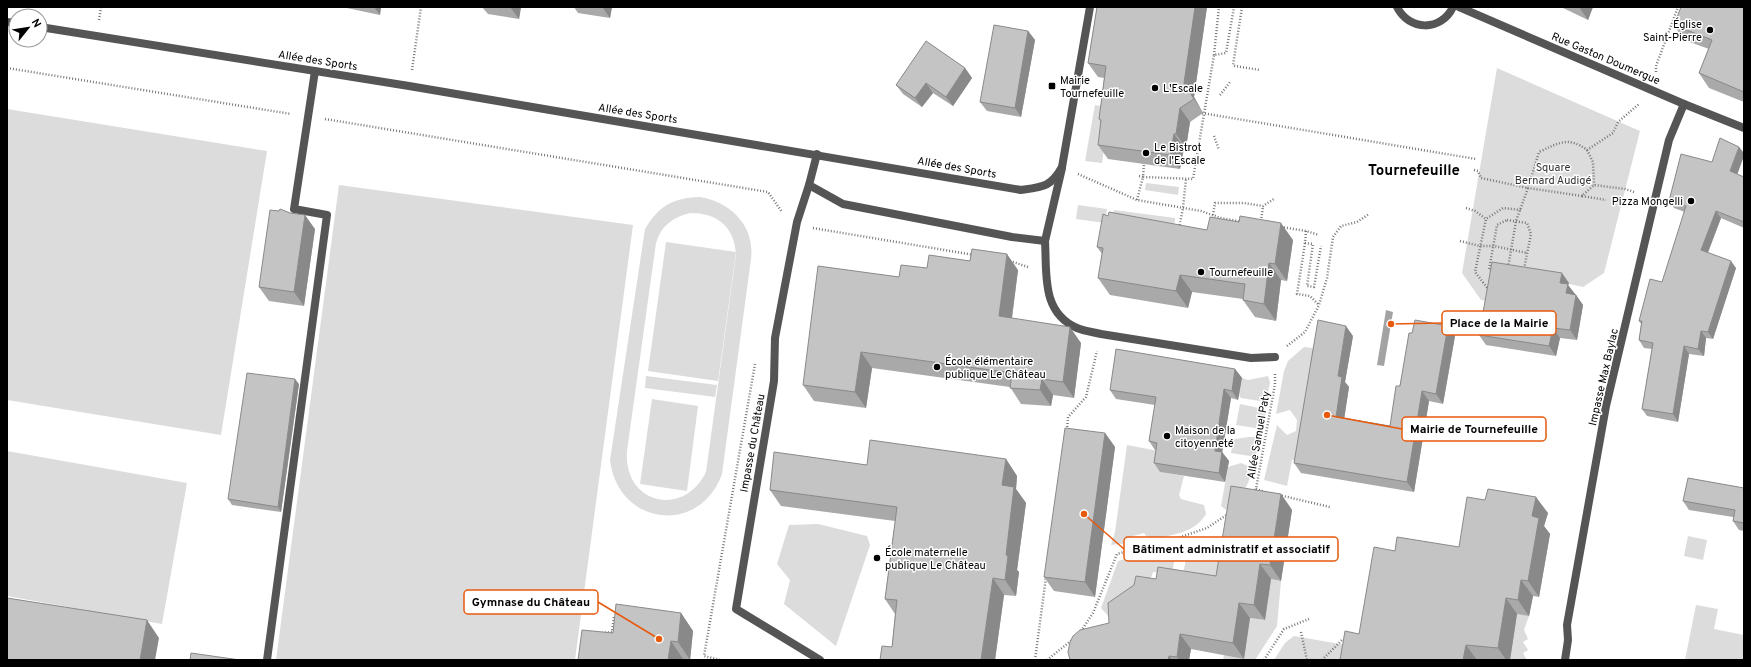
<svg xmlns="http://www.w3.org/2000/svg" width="1751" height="667" viewBox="0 0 1751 667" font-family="Overpass,sans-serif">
<rect width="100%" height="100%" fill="#fff"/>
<!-- green -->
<g fill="#dcdcdc" fill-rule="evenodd">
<path d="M1497,68L1640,131L1604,273L1583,287L1551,280L1493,302L1481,300L1462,273Z"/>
<path d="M1095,105L1105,107V142L1102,163L1085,161Z"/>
<path d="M7,109L267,151L221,435L7,400Z"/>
<path d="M1146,183L1179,187L1178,195L1145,190Z"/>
<path d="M339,185L633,225L575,660H276Z"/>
<path d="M700,197C731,202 755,226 751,259L722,474C700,536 618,526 610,460L645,229C659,206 672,198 700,197ZM690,213C717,213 734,226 736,254L706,472C683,519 623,503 627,451L656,243C661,226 673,217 690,213Z"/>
<path d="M1078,205L1107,209L1105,223L1076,219Z"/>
<path d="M1114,210L1175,218L1174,229L1113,221Z"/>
<path d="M666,242L736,252L718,381L648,371Z"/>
<path d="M1304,347L1322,349L1302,462L1292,460L1287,486L1264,480L1277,425L1287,435L1296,431L1297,420L1290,410L1276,414L1284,371L1288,361Z"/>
<path d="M646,376L717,385L715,397L645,388Z"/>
<path d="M1268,376L1270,382L1266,402L1241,398L1239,395L1242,378L1248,380Z"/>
<path d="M652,399L698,406L687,491L640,484Z"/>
<path d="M1240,404L1264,409L1266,412L1262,429L1236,425Z"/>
<path d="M1249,437H1260L1256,457L1231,453L1234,439Z"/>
<path d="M1127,445L1164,452L1161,472L1184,476L1179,495L1181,499L1204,505L1206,514C1194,534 1170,535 1149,540L1144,533L1133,536L1130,543L1111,545L1115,532Z"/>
<path d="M7,451L187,483L162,624L7,596Z"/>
<path d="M1241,463L1253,468C1249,486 1240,499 1226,510L1221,506L1228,467Z"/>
<path d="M818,524L867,536L870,545L836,646L784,604L790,580L777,564L789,525Z"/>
<path d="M1688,536L1707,540L1703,560L1684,556Z"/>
<path d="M1211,538L1223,543L1218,590L1183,574C1188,552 1186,544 1211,538Z"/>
<path d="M1166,548L1173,551L1175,557L1172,574L1153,572L1146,592L1117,626L1101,608L1118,561Z"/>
<path d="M1271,579L1281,581L1277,626L1255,660H1223L1224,655L1244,659L1250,618L1265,620Z"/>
<path d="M1696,605L1718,609L1714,629L1744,635V660H1685Z"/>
<path d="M1514,613L1529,616L1524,630L1528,639L1523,642L1528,650L1523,653L1527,660H1505Z"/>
<path d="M1294,636L1357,647L1355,660H1274L1285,643Z"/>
</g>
<!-- water -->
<path fill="#a3a3a3" d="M1386,310L1393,312L1384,366L1377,365Z"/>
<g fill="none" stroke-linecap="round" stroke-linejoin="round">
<!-- path -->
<g stroke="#777" stroke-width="2.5" stroke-dasharray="1 2" stroke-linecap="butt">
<path d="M1242,7L1233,65L1235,66L1260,70"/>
<path d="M99,20L101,7"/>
<path d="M1214,55L1219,7"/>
<path d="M7,68L291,114"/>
<path d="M412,70L421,7"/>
<path d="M1656,72V66L1678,7"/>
<path d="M1220,95L1230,82"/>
<path d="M1202,113L1476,159"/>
<path d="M325,119L768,192L782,212"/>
<path d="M1214,136L1219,150"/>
<path d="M1587,150L1593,162L1594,185"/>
<path d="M1474,170L1478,171L1481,178L1528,188L1516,221L1508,268"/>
<path d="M1078,174L1137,200L1201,211L1221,218L1243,222"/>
<path d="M1139,176L1143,177L1144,164"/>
<path d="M1634,192L1625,189L1594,185L1582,196L1528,188L1539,152C1558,143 1569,136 1587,150L1613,133L1618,122L1639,104"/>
<path d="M1582,196L1606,200"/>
<path d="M1137,200L1143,177L1193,179L1214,55L1226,53L1234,7"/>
<path d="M1466,208L1475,211L1486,219"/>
<path d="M1507,220L1527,223L1531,234L1523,274L1489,270L1497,225Z"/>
<path d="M1212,221L1215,203H1244L1263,206L1274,199"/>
<path d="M1261,221L1263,206"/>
<path d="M1281,227L1306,231L1319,235"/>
<path d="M813,228L974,255"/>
<path d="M1179,228L1183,208L1186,179"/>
<path d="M1306,231L1305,243L1313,244L1307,286L1314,287L1321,246"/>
<path d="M1460,241L1480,246H1494L1527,253"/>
<path d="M1305,243L1297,294L1310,296L1319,305"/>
<path d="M1010,261L1028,267"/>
<path d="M1489,290L1475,272L1486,219L1503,208L1521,210"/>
<path d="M1287,346L1305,332L1319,305L1327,278L1333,237L1341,226L1357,222L1369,214"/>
<path d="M1067,430L1068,417L1086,397L1097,351"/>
<path d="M1256,489L1265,492"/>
<path d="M1253,492L1256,489L1275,384V374"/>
<path d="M1279,495L1330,507"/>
<path d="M1081,631L1093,613L1117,554L1175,539L1207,528L1228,514"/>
<path d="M1301,632L1307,660"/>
<path d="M602,633L612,632L614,616"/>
<path d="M720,660L704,656L755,364"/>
<path d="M1035,660L1046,577"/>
<path d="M1047,660L1072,640"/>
<path d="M1264,660L1284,629L1309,619"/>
<path d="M1310,660H1318"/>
<path d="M1322,660L1342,640"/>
</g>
<!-- lane -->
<g stroke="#555" stroke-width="8">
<path d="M817,154L809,185L843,204L1012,237L1045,241L1062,168"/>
<path d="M267,660L327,215L294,209L315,71"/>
</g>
<!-- street -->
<g stroke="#555" stroke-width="8">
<path d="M1397,7C1409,31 1441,32 1453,7"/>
<path d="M1459,7L1684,104L1744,128"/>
<path d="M7,22L16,23"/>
<path d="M40,27L409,86L1021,190C1043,187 1051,187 1062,167L1090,7"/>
<path d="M809,185L797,222L775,338L774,381L736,609L820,660"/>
<path d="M1045,241C1047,274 1041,312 1077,328C1084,331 1093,332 1101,334L1251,358L1275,357"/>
<path d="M1565,660L1568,640L1567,625L1606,406L1669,140L1684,104"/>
</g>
</g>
<!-- wall -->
<g fill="#a9a9a9">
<path d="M342,7H381L380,15Z"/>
<path d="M482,7H521L519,19L488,14Z"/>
<path d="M574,7H612L610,18L578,13Z"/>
<path d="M1097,7H1207L1194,97L1203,113L1190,122L1186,148H1184L1180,169L1108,159L1098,145L1101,122L1099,119L1104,78L1098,77L1088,63Z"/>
<path d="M1561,7H1593L1588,20Z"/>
<path d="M1744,7V102L1709,88L1699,73L1709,49L1684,40L1674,25Z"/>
<path d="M1028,31L1035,40L1021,117L987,111L980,102Z"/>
<path d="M965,68L972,78L953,106L933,93L922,107L903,94L896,85Z"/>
<path d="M1737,174L1744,177V228L1721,218L1708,253L1736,268L1713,339L1706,338L1704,356L1689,354L1678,422L1647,416L1642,409L1652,349L1644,348L1639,340L1641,324L1639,321L1662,282L1685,212L1674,208L1669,201Z"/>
<path d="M290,213L315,229L304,306L269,301L259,287Z"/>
<path d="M1108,216L1207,230L1293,240L1287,281L1281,280L1276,321L1255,317L1243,300V299L1192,292L1188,308L1110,295L1098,278L1102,254L1097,247Z"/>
<path d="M927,268L1018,270L1012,318L1081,343L1074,398L1053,395L1051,406L1021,404L1010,387L872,368L866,408L814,401L803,385L899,277Z"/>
<path d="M1569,283L1568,285L1575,294L1576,295L1583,305L1577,340L1560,338L1556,356L1486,345L1479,335Z"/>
<path d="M1448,326L1455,336L1443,404L1429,401L1414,492L1301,473L1294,463L1353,336L1345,382L1349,387L1344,418L1390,426L1412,333Z"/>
<path d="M1235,369L1242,378L1238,400L1231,398L1222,452L1229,461L1225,482L1160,472L1154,463L1156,450H1155L1149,441L1155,405L1116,399L1110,390Z"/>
<path d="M299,384L281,512L232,505L228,499Z"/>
<path d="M1105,433L1115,447L1095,597L1054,591L1044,577Z"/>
<path d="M1006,459L1017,476L1016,489L1026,503L1017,570L1019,572L1016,596L1004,595L995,660H880L892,647L895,614L885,599L895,521L781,506L770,490L867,465Z"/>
<path d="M1744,488V531L1739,530L1733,521V517L1689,510L1683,501Z"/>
<path d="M1281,494L1292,510L1281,581L1271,579L1265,620L1250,618L1244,659L1191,649L1189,660H1070L1156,579L1216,576Z"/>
<path d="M1485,500L1548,513L1544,526L1550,534L1539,597L1533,596L1529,616L1517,614L1510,660H1340L1359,634L1395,551L1459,547Z"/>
<path d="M681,613L693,631L690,660L683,659V660H578Z"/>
</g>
<!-- shaded-wall -->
<g fill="#898989">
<path d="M374,7H381L380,15Z"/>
<path d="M510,7H521L519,19Z"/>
<path d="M603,7H612L610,18L603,8Z"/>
<path d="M1195,7H1207L1194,97L1203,113L1194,99L1184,83Z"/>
<path d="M1579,7H1593L1588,20Z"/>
<path d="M1028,31L1035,40L1021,117L1015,108Z"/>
<path d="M965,68L972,78L953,106L946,97Z"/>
<path d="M926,83L933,93L922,107L915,98Z"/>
<path d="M1180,108L1190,122L1186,148L1176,134Z"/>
<path d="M1174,134L1184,148L1180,169L1170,155Z"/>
<path d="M1739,147L1744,153V156L1736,178L1730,171Z"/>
<path d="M1716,211L1721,218L1706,257L1701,250Z"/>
<path d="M305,215L315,229L304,306L294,292Z"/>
<path d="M1281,223L1293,240L1287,281L1275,264Z"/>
<path d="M1007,254L1018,270L1010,332L999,316Z"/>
<path d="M1731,261L1736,268L1713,339L1708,332Z"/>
<path d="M1269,263L1281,280L1276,321L1264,304Z"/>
<path d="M1562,273L1569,283L1568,285L1575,294L1573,303L1560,283Z"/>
<path d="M1180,275L1192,292L1188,308L1176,291Z"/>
<path d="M1576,295L1583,305L1577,340L1570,330Z"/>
<path d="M1346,326L1353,336L1345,382L1349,387L1343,427L1336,417L1338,376Z"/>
<path d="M1448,326L1455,336L1443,404L1436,394Z"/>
<path d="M1070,327L1081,343L1074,398L1063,382Z"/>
<path d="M1553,328L1560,338L1556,356L1549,346Z"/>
<path d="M1701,331L1706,338L1704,356L1698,349Z"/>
<path d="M1684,346L1689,354L1678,422L1673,414Z"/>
<path d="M861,352L872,368L866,408L855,392Z"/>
<path d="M1235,369L1242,378L1238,400L1232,391Z"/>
<path d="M295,379L299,384L281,512L278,507Z"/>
<path d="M1042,379L1053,395L1051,406L1040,390Z"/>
<path d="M1224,389L1231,398L1221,460L1215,451Z"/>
<path d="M1422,391L1429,401L1414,492L1407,482Z"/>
<path d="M1105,433L1115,447L1095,597L1085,582Z"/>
<path d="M1222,452L1229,461L1225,482L1219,473Z"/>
<path d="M1006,459L1017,476L1016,489L1026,503L1017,570L1019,572L1016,596L1005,580L1006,555L1002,485Z"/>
<path d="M1281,494L1292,510L1281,581L1270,565Z"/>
<path d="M1536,497L1548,513L1544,526L1550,534L1539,597L1528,581L1532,516Z"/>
<path d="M1260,564L1271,579L1265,620L1254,605Z"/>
<path d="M993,578L1004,595L995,660H981Z"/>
<path d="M1521,580L1533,596L1529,616L1518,600Z"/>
<path d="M1506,598L1517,614L1510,660H1506L1498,648Z"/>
<path d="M1239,603L1250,618L1244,659L1233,643Z"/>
<path d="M681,613L693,631L690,660L678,642Z"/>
<path d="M147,620L159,638L155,660H140Z"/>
<path d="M1180,634L1191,649L1189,660H1179L1177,657Z"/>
<path d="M671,641L683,659V660H668Z"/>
<path d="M1466,645L1477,660H1463Z"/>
<path d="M1169,656L1172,660H1168Z"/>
</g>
<!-- building -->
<g fill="#c4c4c4" stroke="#898989">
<path d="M1097,7H1195L1184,83L1194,99L1180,108L1176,134H1174L1170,155L1098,145L1101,120L1099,119L1106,66L1088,63Z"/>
<path d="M1681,7H1744V92L1699,73L1712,40L1674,25Z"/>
<path d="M994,25L1028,31L1015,108L980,102Z"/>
<path d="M926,41L965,68L946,97L926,83L915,98L896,85Z"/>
<path d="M1720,138L1739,147L1730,171L1744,177V222L1716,211L1701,250L1731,261L1708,332L1701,331L1698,349L1684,346L1673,414L1642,409L1653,343L1639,340L1642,321H1639L1650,279L1662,282L1686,206L1669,201L1681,154L1712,162Z"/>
<path d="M280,209L290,213L305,215L294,292L259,287L270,210L279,211Z"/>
<path d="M1109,212L1207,230L1210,217L1239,222L1240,216L1281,223L1275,264L1269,263L1264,304L1243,300L1245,284L1180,275L1176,291L1098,278L1103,248L1097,247L1103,214L1108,216Z"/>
<path d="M972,249L1007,254L999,316L1070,327L1063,382L1042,379L1040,390L1010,388L1012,373L861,352L855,392L803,385L818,266L899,277L901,265L927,268L929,255L970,261Z"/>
<path d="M1492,262L1562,273L1560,283L1568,284L1566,293L1576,295L1570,330L1553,328L1549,346L1479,335Z"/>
<path d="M1318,320L1346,326L1338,376L1342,377L1336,417L1390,426L1396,386H1400L1409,333H1412L1415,320L1448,326L1436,394L1422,391L1407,482L1294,463Z"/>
<path d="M1116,349L1235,369L1232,391L1224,389L1215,451L1222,452L1219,473L1154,463L1157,443L1149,441L1156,397L1110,390Z"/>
<path d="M247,373L295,379L278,507L228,499Z"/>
<path d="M1065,428L1105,433L1085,582L1044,577Z"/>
<path d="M870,440L1006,459L1002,485L1014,487L1006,555L1008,556L1005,580L993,578L981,660H880L882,646L892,647L897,600L885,599L897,507L770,490L774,452L867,465Z"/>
<path d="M1688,478L1744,488V523L1733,521L1735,510L1683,501Z"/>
<path d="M1231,486L1281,494L1270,565L1260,564L1254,605L1239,603L1233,643L1180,634L1177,657L1169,656L1168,660H1070L1068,652L1070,642L1073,636L1080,630L1109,623L1108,603L1134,585L1136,576L1156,579L1158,567L1216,576Z"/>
<path d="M1488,489L1536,497L1532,516L1539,518L1528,581L1521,580L1518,600L1506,598L1498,648L1466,645L1463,660H1340L1345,631L1359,634L1374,547L1395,551L1397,537L1459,547L1467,497L1485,500Z"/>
<path d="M7,598L147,620L140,660H7Z"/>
<path d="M616,604L681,613L678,642L671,641L668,660H578L582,630L613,633Z"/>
<path d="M191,653L240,660H190Z"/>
</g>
<!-- markers -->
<g fill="#000" stroke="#fff" stroke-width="1.5">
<circle cx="1710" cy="30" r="4"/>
<rect x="1048" y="82" width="8" height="8" rx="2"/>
<circle cx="1155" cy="88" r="4"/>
<circle cx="1146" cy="153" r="4"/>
<circle cx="1691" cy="201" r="4"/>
<circle cx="1201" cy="272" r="4"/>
<circle cx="937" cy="367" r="4"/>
<circle cx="1167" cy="436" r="4"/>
<circle cx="877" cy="558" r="4"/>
</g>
<g text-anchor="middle" stroke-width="3" stroke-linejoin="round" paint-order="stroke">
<!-- poi labels -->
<g font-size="11" fill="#000" stroke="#fff" text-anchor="start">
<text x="1702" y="28" text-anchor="end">Église<tspan x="1702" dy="13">Saint-Pierre</tspan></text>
<text x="1060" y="84">Mairie<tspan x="1060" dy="13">Tournefeuille</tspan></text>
<text x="1163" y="92">L'Escale</text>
<text x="1154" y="151">Le Bistrot<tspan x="1154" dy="13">de l'Escale</tspan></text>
<text x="1683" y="205" text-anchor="end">Pizza Mongelli</text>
<text x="1209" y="276">Tournefeuille</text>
<text x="945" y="365">École élémentaire<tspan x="945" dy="13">publique Le Château</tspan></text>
<text x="1175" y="434">Maison de la<tspan x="1175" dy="13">citoyenneté</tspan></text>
<text x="885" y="556">École maternelle<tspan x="885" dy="13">publique Le Château</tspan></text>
</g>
<!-- street labels -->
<g font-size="11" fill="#000" stroke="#fff">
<text transform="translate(1606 58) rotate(23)" y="4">Rue Gaston Doumergue</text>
<text transform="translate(318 60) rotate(9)" y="4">Allée des Sports</text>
<text transform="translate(638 113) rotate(9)" y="4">Allée des Sports</text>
<text transform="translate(957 167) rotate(10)" y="4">Allée des Sports</text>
<text transform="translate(1603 377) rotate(-77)" y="4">Impasse Max Baylac</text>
<text transform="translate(1258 435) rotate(-80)" y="4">Allée Samuel Paty</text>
<text transform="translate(752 443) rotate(-80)" y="4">Impasse du Château</text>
</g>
<!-- park labels -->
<g font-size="11" fill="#333" stroke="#fff">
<text x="1553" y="171">Square<tspan x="1553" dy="13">Bernard Audigé</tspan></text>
</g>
<!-- district labels -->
<g font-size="15" font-weight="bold" fill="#000" stroke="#fff">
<text x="1414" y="175">Tournefeuille</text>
</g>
</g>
<!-- callouts -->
<path fill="none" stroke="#e8590c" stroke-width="1.5" d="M1391 324L1442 323M1327 415L1402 429M1084 514L1124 549M659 639L598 602"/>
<g fill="#e8590c" stroke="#fff" stroke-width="1.5">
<circle cx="1391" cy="324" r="4"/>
<circle cx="1327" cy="415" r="4"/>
<circle cx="1084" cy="514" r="4"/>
<circle cx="659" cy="639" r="4"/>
</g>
<g fill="#fff" stroke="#e8590c" stroke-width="1.5">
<rect x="1442" y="311" width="114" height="24" rx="4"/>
<rect x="1402" y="417" width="144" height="24" rx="4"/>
<rect x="1124" y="537" width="214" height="24" rx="4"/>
<rect x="464" y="590" width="134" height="24" rx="4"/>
</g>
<g font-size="12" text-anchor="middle" font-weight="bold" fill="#000">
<text x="1499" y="327">Place de la Mairie</text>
<text x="1474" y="433">Mairie de Tournefeuille</text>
<text x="1231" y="553">Bâtiment administratif et associatif</text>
<text x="531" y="606">Gymnase du Château</text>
</g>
<!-- border -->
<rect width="1751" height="667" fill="none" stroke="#000000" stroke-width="16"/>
<!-- north arrow -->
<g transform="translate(28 28) rotate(60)"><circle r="19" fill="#ffffff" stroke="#999999"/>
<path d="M0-3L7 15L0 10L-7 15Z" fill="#000000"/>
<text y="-6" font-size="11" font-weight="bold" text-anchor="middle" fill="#000000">N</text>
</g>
</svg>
